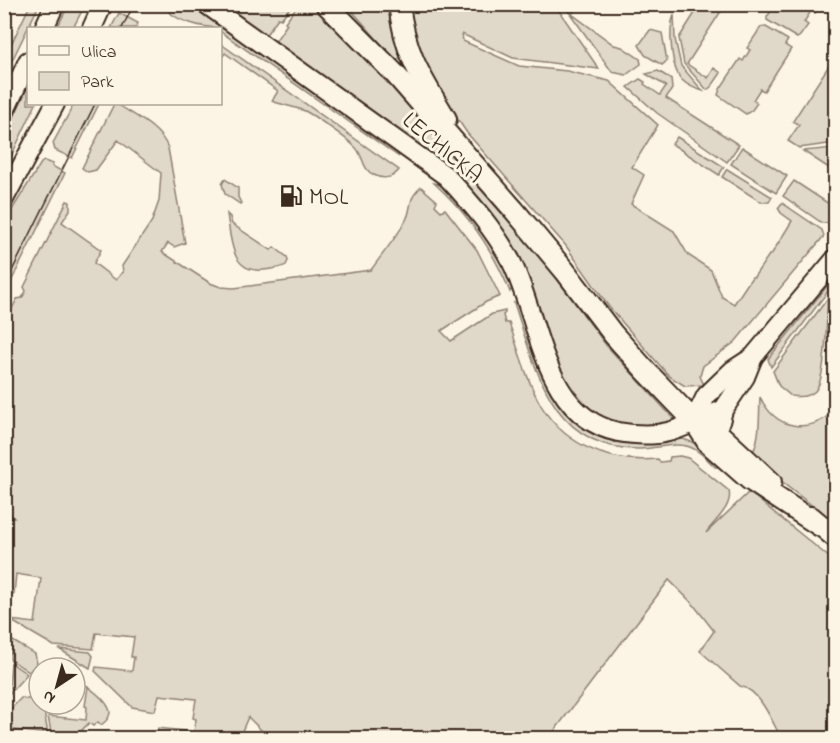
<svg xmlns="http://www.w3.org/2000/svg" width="840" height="743" viewBox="0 0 840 743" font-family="'Indie Flower',sans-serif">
<rect width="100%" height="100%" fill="#fcf5e5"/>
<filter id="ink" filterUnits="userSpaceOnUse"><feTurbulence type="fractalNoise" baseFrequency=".0167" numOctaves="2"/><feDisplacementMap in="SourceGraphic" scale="12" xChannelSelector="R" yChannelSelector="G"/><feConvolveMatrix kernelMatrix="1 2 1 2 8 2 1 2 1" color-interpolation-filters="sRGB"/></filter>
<g filter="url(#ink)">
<!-- green -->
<g fill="#e0d8c8" stroke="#8e8173" stroke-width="1.5">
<path d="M69,4L85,5L73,28H57Z"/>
<path d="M30,5H39L5,75V57Z"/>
<path d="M166,5H191L394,148L399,157L221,32L220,28C206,28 168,21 166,5Z"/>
<path d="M220,5H292L281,19L278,18L265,36Z"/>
<path d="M298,5H312L385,78L546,264L606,345L673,418V422L634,428L600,419L573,396L557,364L528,280L501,228L478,197L434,156L274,43L287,24L285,22Z"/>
<path d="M347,5H390L392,24L401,58L396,61Z"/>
<path d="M408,5H555L599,69L513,58L462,34L463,41L519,66L567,71L609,81L658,125L632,167L644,175L631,204L674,231L688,255L711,270L722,297L734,304L752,277H754L769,255H771L792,221L781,213L778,208L782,203L822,230L824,236L735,342L703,366L700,376L704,385L685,386L669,376L609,307L566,246L467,133L437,89L413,36Z"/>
<path d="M564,5H577L572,14L614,45L622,47L640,59L641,64L626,75L612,72Z"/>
<path d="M700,5H725L687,64L708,78L714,68L721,73L712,86L707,90L684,64L679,38Z"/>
<path d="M775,5V4L821,5L815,13L811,11L804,22L808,25L800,36L797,38L767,20V17Z"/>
<path d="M119,13L138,23L136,28H111Z"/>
<path d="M674,15L675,39L681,66L703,91C696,89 687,85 682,80C671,69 668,29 674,15Z"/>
<path d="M761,27H766L788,40L785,45L791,49L764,91L760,89L753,100L757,103L752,110L746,114L718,95L720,89L740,59L743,61L750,50L747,48Z"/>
<path d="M650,30L662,33L667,61L662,65L645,55L639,45Z"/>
<path d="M221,44L399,170C393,178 383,180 374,175C361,169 364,154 354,146C345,137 316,117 305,111C295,107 284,105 274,102L272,101L278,91L225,53L221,59Z"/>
<path d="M835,56V143L799,148L788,141L799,125L793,121Z"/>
<path d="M658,71L671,79L672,89L666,98L739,145L727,162L657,113L628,87L640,79L645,82L644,84L660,95L666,86L646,74Z"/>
<path d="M28,87V104H36L5,169V136Z"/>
<path d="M74,104H99L72,158L55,150L53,143Z"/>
<path d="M114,104H117C135,116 160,127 168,148L185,243L174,247L168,243L162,252L210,283L221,287L234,288L371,270C382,254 397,237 406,220C413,207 406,201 421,187L437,201L435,205L441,211L445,209L477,250L500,296L486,302L441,331L451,341L492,314L505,311V313L503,315L505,323H509C518,348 525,375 537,398C560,444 608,464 658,459L660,462L669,461L670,457L680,456L688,458L729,491C733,507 714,521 706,533L749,492L835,562V738H781C772,721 760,690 740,686L700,651L714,631L693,604L669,580L549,738H269L248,717L242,731L235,738H169L157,732L158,728L194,732L196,719L193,718L196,699L159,695L155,711L132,707L95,671L96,667L132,671L134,657H131L134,637L96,633L93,649L54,646L10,620L35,623L41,578L16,574L14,594L5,592V518H14L11,515H4L5,322L17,299L22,298L26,291L24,287L67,201L70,202V210L62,222L101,250L94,263L116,280L123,271L122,266L152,221L159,201L161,173L118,140L96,170L88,172L82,168Z"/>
<path d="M677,137L724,167L719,175L672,144Z"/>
<path d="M742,147L787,176L776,193L731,164Z"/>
<path d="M835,148V172L803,151Z"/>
<path d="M44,161L53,164L52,166L65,173L5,294V221L41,163Z"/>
<path d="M727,169L772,197L769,202H761L722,177Z"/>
<path d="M225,179L238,188V197L241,203L240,204L225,194L222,184Z"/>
<path d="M794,181L832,206L835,202V222L822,223L783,196Z"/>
<path d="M434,183C462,189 502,260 513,287L510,292C493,249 468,214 434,183Z"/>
<path d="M227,214L230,217L232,224L271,250L274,247L287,257L288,261L286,265C280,269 271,269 263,270C230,273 231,238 227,214Z"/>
<path d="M828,285V291L771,367L768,359Z"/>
<path d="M828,298C826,316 827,382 814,392C808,397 798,397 791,396L779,386L773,371Z"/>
<path d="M514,303L520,306C541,370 557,447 643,444C655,444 667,440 679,439C695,438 710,457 720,467H715C709,461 702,453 694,449C679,440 657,449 640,449C552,450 536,370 514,303Z"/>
<path d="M760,397C776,430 809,435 835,410V523L750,458C761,441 759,416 760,397Z"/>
<path d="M11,640L35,654L37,663L29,672L10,659Z"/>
<path d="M59,649L90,652L93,656L90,668Z"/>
<path d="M11,663L27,674L8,695Z"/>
<path d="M75,678C85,684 110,701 110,713C109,719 105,722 101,725L98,722L93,726L89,723L74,738H52L48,716L86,720L87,707L85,706L88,686L75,685Z"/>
<path d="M21,698L39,701V704H46L45,717L48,734L5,729V715Z"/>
</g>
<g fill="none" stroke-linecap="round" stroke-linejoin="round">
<!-- secondary casing -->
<g stroke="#3b2a1e" stroke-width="22">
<g id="secondary">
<path d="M206,4L446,176C471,203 495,230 512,263C540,320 543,416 618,432C635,435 652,436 668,432C685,428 706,416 723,410"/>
<path d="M44,28L55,4"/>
<path d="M92,28L103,4"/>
<path d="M4,113L28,61"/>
<path d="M4,199L55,104"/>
<path d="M694,421L706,396L733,370L753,357L836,258"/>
<path d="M720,422L723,410L745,377L753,357"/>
</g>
</g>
<!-- primary casing -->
<g stroke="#3b2a1e" stroke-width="24">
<g id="primary">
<path d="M326,4L395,74L514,210L565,271L613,334L646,371L694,421L708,443L750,480L820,526"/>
<path d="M399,4C405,55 421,77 446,119"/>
<path d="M694,421L717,432L771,482"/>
<path d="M811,517L836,538"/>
</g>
</g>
<!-- secondary -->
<use href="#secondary" stroke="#fcf5e5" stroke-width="18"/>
<!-- primary -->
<use href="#primary" stroke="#fcf5e5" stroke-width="20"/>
<!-- tram -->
<g stroke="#3b2a1e" stroke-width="1.5">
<path d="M122,28L134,4"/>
<path d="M4,287L95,104"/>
</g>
</g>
</g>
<!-- icons -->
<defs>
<g id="fuel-bare" transform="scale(1.8)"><path d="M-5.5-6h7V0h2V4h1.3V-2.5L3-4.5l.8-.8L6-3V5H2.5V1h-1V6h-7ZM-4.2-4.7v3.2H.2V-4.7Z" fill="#3b2a1e" stroke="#fcf5e5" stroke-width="2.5" paint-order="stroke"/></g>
</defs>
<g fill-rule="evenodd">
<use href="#fuel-bare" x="291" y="196"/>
</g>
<g text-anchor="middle" stroke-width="6" stroke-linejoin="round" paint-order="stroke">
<!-- street labels -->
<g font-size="24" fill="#3b2a1e" stroke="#fcf5e5">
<text transform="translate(443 147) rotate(40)" y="8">LECHICKA</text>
</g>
<!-- poi labels -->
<g font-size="24" fill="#3b2a1e" stroke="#fcf5e5" text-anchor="start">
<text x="309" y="204">MOL</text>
</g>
</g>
<!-- margin -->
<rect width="840" height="743" fill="none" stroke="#fcf5e5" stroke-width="24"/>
<rect x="12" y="12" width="816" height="719" fill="none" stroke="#3b2a1e" stroke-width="2" filter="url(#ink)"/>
<!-- legend -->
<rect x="27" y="27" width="195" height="78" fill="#fcf5e5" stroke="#afa495" stroke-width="1.5"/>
<rect x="39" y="46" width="30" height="9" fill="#fcf5e5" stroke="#afa495" stroke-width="1.5"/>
<text x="81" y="57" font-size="18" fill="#3b2a1e">Ulica</text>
<rect x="39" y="72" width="30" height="18" fill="#e0d8c8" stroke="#afa495" stroke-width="1.5"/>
<text x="81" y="87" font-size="18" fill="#3b2a1e">Park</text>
<!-- north arrow -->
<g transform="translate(57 686) rotate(216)"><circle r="28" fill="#fcf5e5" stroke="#afa495" stroke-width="1.5"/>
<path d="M0-4.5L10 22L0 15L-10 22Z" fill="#3b2a1e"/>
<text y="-9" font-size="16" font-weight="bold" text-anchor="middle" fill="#3b2a1e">N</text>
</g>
</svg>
